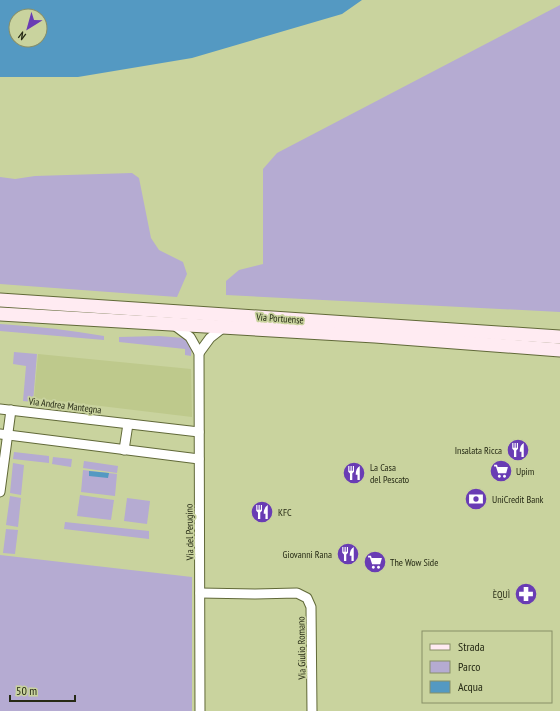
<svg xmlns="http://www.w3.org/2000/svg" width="560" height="711" viewBox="0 0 560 711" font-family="'PT Sans Narrow',sans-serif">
<rect width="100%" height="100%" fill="#c9d39e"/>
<!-- built -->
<path fill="#bec98c" d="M38,354L191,369L192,417L34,398Z"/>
<!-- green -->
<g fill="#b5abd2">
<path d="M560,5V312L226,295V281L239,270L263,264V169L277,153Z"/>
<path d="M132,173L139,178L151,238L159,250L183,262L187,274L177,297L0,284V177L15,179L35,176Z"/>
<path d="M0,324C35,326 70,330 104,336V340L0,331Z"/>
<path d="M159,336L184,338L192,345L191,356L185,355V349L119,342V337Z"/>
<path d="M14,352L37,354L33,402L23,401L26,366L13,364Z"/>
<path d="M14,452L49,456V463L13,459Z"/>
<path d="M53,457L72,459L71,467L52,464Z"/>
<path d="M84,461L118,466L117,473L83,468Z"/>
<path d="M13,463L24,465L21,495L10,493Z"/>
<path d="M83,470L117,474L115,496L81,492Z"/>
<path d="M80,495L114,500L111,520L77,516Z"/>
<path d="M10,496L21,498L18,527L6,525Z"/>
<path d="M127,498L150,501L147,524L124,521Z"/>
<path d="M65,522L149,531V539L64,529Z"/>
<path d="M6,529L18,530L15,554L3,553Z"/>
<path d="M0,555L192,577V711H0Z"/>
</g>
<!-- water -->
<g fill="#5499c2" fill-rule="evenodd">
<path d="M0,0H362L342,14L192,58L78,77H0ZM16,16H40V40H16Z"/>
<path d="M89,471L109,473L108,478L89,476Z"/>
</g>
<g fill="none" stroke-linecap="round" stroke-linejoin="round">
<!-- street casing -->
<g stroke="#616938" stroke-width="11">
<g id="street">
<path d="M174,325L190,337L199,353L200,711"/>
<path d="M199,353L210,338L224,327"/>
<path d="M0,409L199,432"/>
<path d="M0,434L199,459"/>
<path d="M124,450L128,424"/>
<path d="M0,492L11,410"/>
<path d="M200,593L255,594L297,593L307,598L311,607L312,711"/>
</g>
</g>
<!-- secondary casing -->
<g stroke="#616938" stroke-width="15">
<g id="secondary">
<path d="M0,300L560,337"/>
<path d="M0,314L375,336L560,350"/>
</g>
</g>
<!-- street -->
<use href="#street" stroke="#fff" stroke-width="9"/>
<!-- secondary -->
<use href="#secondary" stroke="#ffebf2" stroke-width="13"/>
</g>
<!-- icons -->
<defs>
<g id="restaurant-disc" transform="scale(1.15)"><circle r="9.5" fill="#693cb4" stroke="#c9d39e"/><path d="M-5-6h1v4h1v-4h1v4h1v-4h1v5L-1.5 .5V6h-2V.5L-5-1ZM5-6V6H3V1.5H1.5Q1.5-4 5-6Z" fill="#fff"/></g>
<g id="supermarket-disc" transform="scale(1.15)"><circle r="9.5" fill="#693cb4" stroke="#c9d39e"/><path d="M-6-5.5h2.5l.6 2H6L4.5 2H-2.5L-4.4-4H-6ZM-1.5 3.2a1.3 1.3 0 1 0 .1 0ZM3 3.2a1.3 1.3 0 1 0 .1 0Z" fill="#fff"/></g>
<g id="bank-disc" transform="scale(1.15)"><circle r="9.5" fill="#693cb4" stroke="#c9d39e"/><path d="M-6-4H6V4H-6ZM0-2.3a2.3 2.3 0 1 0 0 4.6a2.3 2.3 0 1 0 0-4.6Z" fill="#fff"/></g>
<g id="pharmacy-disc" transform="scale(1.15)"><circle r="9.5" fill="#693cb4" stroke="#c9d39e"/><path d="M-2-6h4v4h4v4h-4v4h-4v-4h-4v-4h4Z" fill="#fff"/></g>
</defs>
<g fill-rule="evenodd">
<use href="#restaurant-disc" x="518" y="450"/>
<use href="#supermarket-disc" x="501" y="471"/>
<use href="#restaurant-disc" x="354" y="473"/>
<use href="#bank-disc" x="476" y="499"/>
<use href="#restaurant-disc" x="262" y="512"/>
<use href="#restaurant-disc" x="348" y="554"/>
<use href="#supermarket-disc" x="375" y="562"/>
<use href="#pharmacy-disc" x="526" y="594"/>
</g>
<g text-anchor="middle" stroke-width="3.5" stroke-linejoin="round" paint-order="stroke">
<!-- street labels -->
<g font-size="10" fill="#262a15" stroke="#c9d39e">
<text transform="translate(280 318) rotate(4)" y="4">Via Portuense</text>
<text transform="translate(65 405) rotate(7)" y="4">Via Andrea Mantegna</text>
<text transform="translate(189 532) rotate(-91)" y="4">Via del Perugino</text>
<text transform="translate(301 648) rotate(-91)" y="4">Via Giulio Romano</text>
</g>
<!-- poi labels -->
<g font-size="10" fill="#262a15" stroke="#c9d39e" text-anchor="start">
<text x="502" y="454" text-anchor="end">Insalata Ricca</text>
<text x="370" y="471">La Casa<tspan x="370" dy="12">del Pescato</tspan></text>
<text x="516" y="475">Upim</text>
<text x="492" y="503">UniCredit Bank</text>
<text x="278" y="516">KFC</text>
<text x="332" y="558" text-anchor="end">Giovanni Rana</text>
<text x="390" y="566">The Wow Side</text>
<text x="510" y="598" text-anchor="end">ÈQUÌ</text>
</g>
</g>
<!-- legend -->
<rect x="422" y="631" width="130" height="72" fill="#c9d39e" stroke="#888f67"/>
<rect x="430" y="644" width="20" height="6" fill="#ffebf2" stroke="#888f67"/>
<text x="458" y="651" font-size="12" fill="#262a15">Strada</text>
<rect x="430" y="661" width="20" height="12" fill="#b5abd2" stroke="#888f67"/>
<text x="458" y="671" font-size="12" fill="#262a15">Parco</text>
<rect x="430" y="681" width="20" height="12" fill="#5499c2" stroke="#888f67"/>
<text x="458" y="691" font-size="12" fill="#262a15">Acqua</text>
<!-- north arrow -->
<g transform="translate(28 28) rotate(217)"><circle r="19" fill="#c9d39e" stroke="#888f67"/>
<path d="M0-3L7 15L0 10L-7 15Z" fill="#693cb4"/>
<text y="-6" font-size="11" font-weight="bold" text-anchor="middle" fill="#262a15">N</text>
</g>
<!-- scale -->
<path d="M10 695v6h65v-6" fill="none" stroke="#262a15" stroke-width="2"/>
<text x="16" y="695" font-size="12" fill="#262a15" stroke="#c9d39e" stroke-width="3" paint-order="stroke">50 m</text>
</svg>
